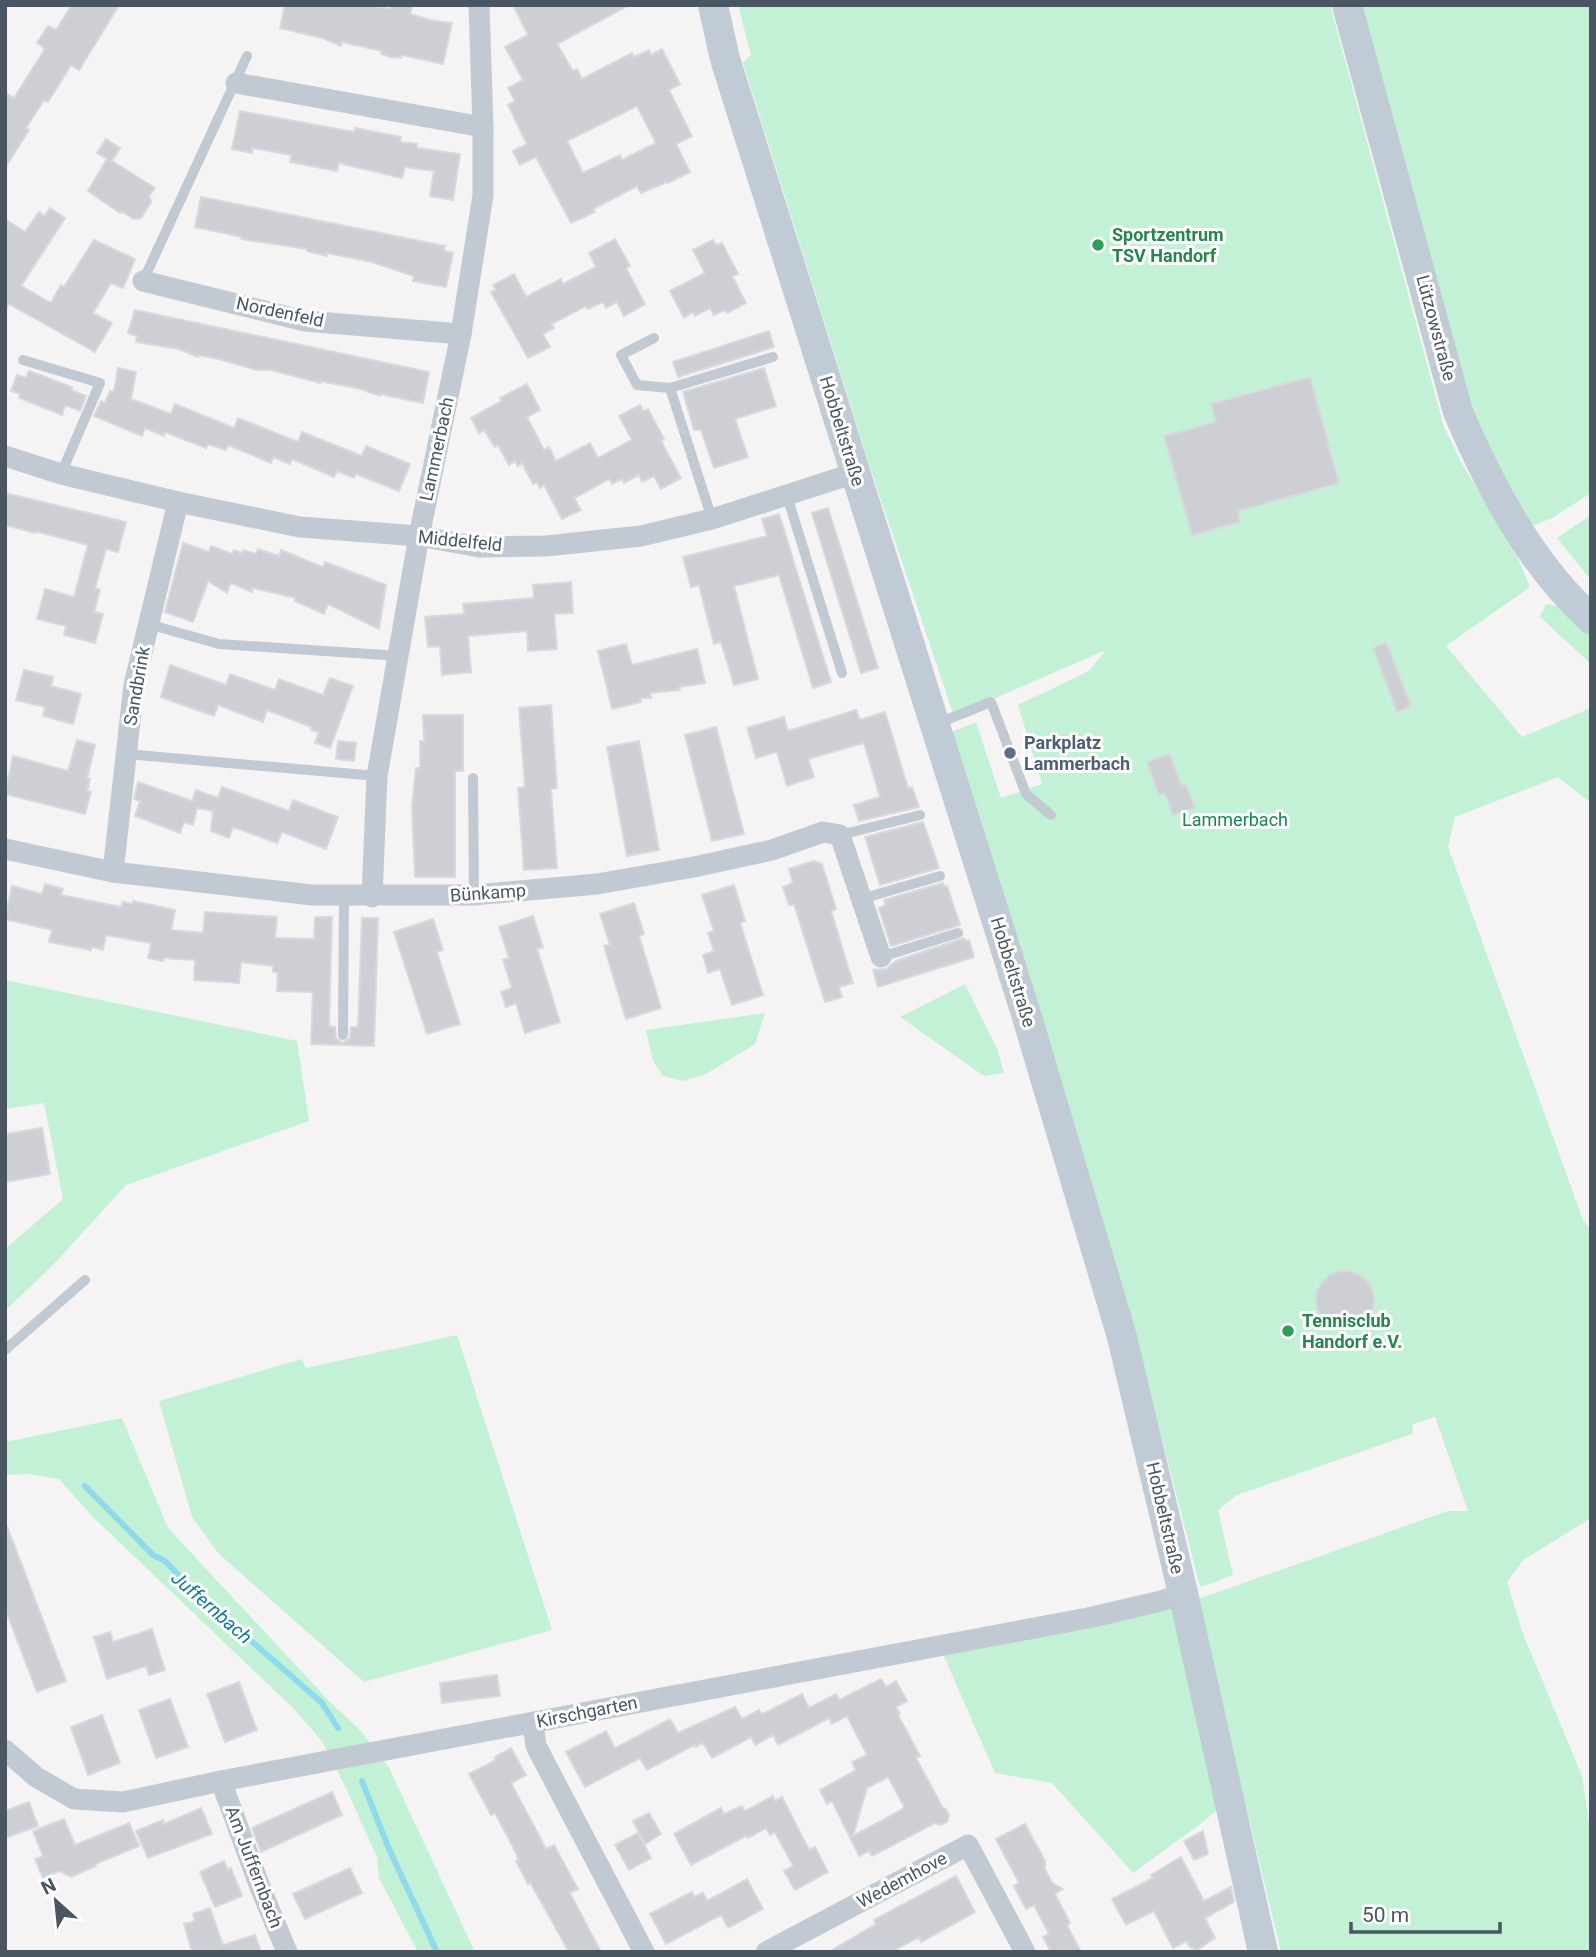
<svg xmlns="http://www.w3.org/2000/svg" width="1596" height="1957" viewBox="0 0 1596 1957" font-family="Roboto,sans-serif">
<rect width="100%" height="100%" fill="#f5f3f3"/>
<!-- green -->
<g fill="#c3f1d5">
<path d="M738,5H1330L1444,427L1462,464L1513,547L1530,587L1446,646L1522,737L1591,708V803L1558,777L1455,817L1448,847L1583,1220L1591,1231V1518L1523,1560L1507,1582L1523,1634L1582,1776L1591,1836V1952H1281L1242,1789L1203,1822L1133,1873L1052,1783L995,1773L943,1654L1178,1606L1448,1511H1468L1435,1417L1413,1424L1412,1434L1237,1495L1218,1510L1233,1575L1200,1587L1128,1305L947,734L976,722L1001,798L1042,784L1018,705L1089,671L1106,650L954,716L868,461L743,63L751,55Z"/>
<path d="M1358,5H1591V493L1552,518L1532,526L1490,458L1468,406Z"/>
<path d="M1591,515V580L1557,538Z"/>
<path d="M1546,604L1565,607L1591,633V664L1540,617Z"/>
<path d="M5,980L297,1041L309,1121L126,1185L54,1264L5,1311V1249L63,1199L44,1103L5,1109Z"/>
<path d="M965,984L998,1051L1004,1073L984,1076L900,1017Z"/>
<path d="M765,1013L755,1044L706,1074L683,1081L663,1076L653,1061L646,1030Z"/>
<path d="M457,1335L552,1630L364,1682L219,1554L192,1517L159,1401L302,1359L306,1368Z"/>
<path d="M122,1418L168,1528L330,1702L361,1731L389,1768L475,1952H418L379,1878L377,1857L345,1786L322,1741L294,1709L91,1515L59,1479L30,1474L5,1475V1442Z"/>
</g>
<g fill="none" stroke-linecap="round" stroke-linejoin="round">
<!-- stream -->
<g stroke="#90daee" stroke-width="6">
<path d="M85,1486L153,1555L165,1561L192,1589L322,1703L338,1728"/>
<path d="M362,1781L389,1849L437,1952"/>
</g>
</g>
<!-- building -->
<g fill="#cdcfd5" stroke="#d7d9de" stroke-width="2" fill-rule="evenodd">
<path d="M72,5H119L79,70L71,65L48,102L44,100L26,128L29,130L5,168V92L14,98L45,49L37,43L48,26L56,30Z"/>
<path d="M285,5H363L391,9L392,5H413L410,14L430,20L452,23L443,64L402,55L401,58L390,57L381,54L382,51L342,42L341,46L322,38L280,28Z"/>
<path d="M513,5H629L557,44L573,71L577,69L582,79L632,53L634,57L649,50L651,55L662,49L680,84L669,90L692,136L676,144L690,172L668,183L667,182L641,193L637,186L593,209L595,212L571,223L536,157L520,165L513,151L527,144L508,105L515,101L508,88L523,80L505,47L528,35ZM637,106L656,143L622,160L620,155L583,173L567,141Z"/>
<path d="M240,111L354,132L355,128L401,137L400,142L417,144V148L460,154L453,200L430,196L434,171L405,167L402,178L339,163L337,171L290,162L291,155L252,148V153L232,149Z"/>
<path d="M106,139L120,148L112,161L155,188L149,196L151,202L141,218L134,219L121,211L120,213L88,191L107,159L97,153Z"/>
<path d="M201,197L445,246L444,251L453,253L446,287L413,281L414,276L372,262L327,253V256L307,251V249L241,239L242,237L195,227Z"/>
<path d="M50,208L65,218L21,286L51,303L61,285L64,287L94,240L135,259L123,288L111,283L93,313L112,323L95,352L9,304L5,310V219L25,232L39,212L45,216Z"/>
<path d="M615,239L630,266L626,268L645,304L624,316L617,302L606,308L603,302L588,309L586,306L551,324L554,328L543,334L550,347L528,358L491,292L496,290L493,285L514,274L526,297L561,279L563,284L596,267L589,253Z"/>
<path d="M713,240L716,245L722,243L738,274L732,276L746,303L727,313L725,310L714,315L710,308L695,316L693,312L684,318L670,291L705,273L693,250Z"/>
<path d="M135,310L429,372L423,403L380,394V396L361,389L320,381V383L271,370H257L218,359L198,355V357L179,349L136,342L137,336L128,333Z"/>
<path d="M769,331L774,347L678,377L673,362Z"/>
<path d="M118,368L136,372L131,399L171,414L175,404L234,428L238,418L298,442L302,432L362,456L366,446L410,464L399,491L356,474L354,478L337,471L334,477L292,459L290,464L273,457L271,463L228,445L226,450L208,444L206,448L165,432L164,436L145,428L142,436L94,416L101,401L105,403L110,391L114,392Z"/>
<path d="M764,368L776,406L735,419L748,457L714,468L701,430H694L683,392Z"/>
<path d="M29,371L72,387L71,390L86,396L80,411L65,405L62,415L19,398L20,394L11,391L17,375L26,378Z"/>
<path d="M1310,377L1339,483L1238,511L1240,522L1192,535L1164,436L1216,422L1211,404Z"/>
<path d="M527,384L540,410L527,417L544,450L549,447L556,461L590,443L598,458L632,440L619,416L640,405L643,411L648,409L664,439L661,441L681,478L661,489L654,476L642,482L639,475L624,483L622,479L612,484L609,479L574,498L581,510L562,519L544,485L540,488L537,482L533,484L522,463L518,466L515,461L509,465L498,445L495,447L484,430L479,433L471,418L502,401L500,398Z"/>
<path d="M5,493L126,522L118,552L106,549L95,588L100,590L94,612L103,614L95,643L64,635L66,626L37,619L45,589L74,597L88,545L35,531V533L5,525Z"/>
<path d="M828,508L878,668L861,673L812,513Z"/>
<path d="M779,514L831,682L813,688L779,575L734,586L758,679L734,685L721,642L714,644L699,585L691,587L683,557L767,536L762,519Z"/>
<path d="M183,543L209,552L211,546L232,554L234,550L242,553L243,550L256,554L258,549L279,556L281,550L323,567L325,562L386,585L379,629L328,604L324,614L295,601L296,598L253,588L252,592L231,583L227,593L208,581L193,622L165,612Z"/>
<path d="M571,582L573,613L554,614L557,649L528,651L527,631L468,636L471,672L442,675L440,646L428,647L425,617L464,614L463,604L534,598L533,585Z"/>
<path d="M1386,642L1411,706L1397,712L1373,648Z"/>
<path d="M626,644L632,665L697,649L705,683L679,687L680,690L650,693L651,698H640L641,702L612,709L598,651Z"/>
<path d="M170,665L226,685L230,674L275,690L279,679L323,695L330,678L353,686L330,748L315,743L319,732L311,730L312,727L267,710L263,722L218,705L214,716L161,697Z"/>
<path d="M24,670L53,677L51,686L81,694L73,724L43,716L45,707L16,700Z"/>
<path d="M551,705L557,788L551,789L557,868L524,870L518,788L525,787L519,708Z"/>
<path d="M856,710L860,720L885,712L908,788L912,787L919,807L859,821L854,805L880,797L864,743L808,759L814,777L787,786L777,752L756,758L747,728L784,717L788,731Z"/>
<path d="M423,715H463V771H455V877H415L412,806L416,768H420V741H424Z"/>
<path d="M716,727L744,834L712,841L685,735Z"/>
<path d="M77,740L95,745L87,778L90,779L87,791L91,792L85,814L5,794L13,756L68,771Z"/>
<path d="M338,741L356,743L354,761L336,759Z"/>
<path d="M639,741L659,850L627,856L607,747Z"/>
<path d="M1170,754L1182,787L1186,785L1195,808L1173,815L1165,793L1159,795L1147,762Z"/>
<path d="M138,782L192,801L196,790L218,798L222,787L289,811L293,800L338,817L326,849L282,832L277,843L233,827L229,838L211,831L213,811L197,808L193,825L184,822L180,833L135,816L140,801L134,799Z"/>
<path d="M923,822L939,868L880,885L865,837Z"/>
<path d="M814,861L822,864L836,909L831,911L853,983L839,987L842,997L825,1002L794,904L789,905L783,887L793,883L789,869Z"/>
<path d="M943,883L944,887L947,886L960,925L891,946L879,908L886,905L884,900Z"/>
<path d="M45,884L63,889L61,895L121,907L123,902L133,904V901L175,910L171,930L203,933L205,912L277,917L275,938L314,939L315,917H332L329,1026L335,1027L336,1038L342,1043L350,1038L351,1027H358L362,918H378L374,1046L311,1044L313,992L277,991L278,973L273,972V966L241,962L239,983L194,980L195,960L164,958L163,961L148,958L151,943L106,935L103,950L92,947L91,950L49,942L52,930L5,919L12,886L42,894Z"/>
<path d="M734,885L745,921L740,923L763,995L732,1005L720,969L708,973L703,955L714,951L708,933L714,931L702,895Z"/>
<path d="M634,903L644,934L639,936L661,1008L626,1019L604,946L610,945L600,914Z"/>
<path d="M533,916L543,947L537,949L560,1022L525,1033L516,1003L506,1007L501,992L512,988L503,960L509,958L499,927Z"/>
<path d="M433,919L443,950L437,952L460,1024L427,1034L394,932Z"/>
<path d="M964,938L965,941L969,940L974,957L878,987L873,970L886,969L896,961Z"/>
<path d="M42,1128L50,1174L5,1182V1134Z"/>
<circle cx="1345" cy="1300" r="29"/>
<path d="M7,1526L66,1681L37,1692L5,1608Z"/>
<path d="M152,1629L165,1670L149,1675L146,1666L107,1679L94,1637L110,1632L113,1642Z"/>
<path d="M497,1675L500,1696L442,1703L440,1683Z"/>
<path d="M881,1679L886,1687L896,1681L907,1701L896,1707L900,1714L898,1715L920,1756L916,1758L943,1808L946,1809L949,1815L947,1822L941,1825L935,1823L872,1856L869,1851L859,1856L832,1801L827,1804L820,1790L856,1770L852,1762L867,1755L847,1716L832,1724L829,1718L778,1745L773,1735L755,1745L751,1737L712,1758L703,1743L696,1747L694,1745L647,1770L640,1758L585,1787L566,1752L606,1731L615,1748L670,1719L678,1733L735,1707L742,1719L759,1710L762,1714L802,1694L809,1708L836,1694L839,1700ZM888,1777L904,1806L903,1809L853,1836L867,1788Z"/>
<path d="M239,1682L257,1730L225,1742L207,1694Z"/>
<path d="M170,1699L188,1747L156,1758L139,1710Z"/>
<path d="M102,1715L120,1763L88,1775L71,1727Z"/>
<path d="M511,1748L526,1775L511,1783L546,1849L554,1845L578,1889L570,1893L601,1952H569L530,1882L528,1884L516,1861L519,1860L515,1851L495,1813L491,1815L469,1774L496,1760L495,1757Z"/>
<path d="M332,1792L342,1815L261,1852L252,1828Z"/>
<path d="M773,1796L775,1801L782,1797L809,1850L815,1847L828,1872L795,1890L784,1871L793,1866L775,1832L770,1835L766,1828L748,1838L746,1836L691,1865L674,1834L721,1808L724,1814L742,1806L745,1811Z"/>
<path d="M29,1802L38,1826L5,1838V1811Z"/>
<path d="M201,1808L212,1834L148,1858L136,1831L163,1820L164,1824Z"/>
<path d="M649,1813L661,1834L645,1844L633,1821Z"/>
<path d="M64,1819L75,1845L129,1823L139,1846L95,1864L96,1866L71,1877L59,1871L43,1878L35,1859L43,1856L33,1831Z"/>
<path d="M1025,1824L1045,1861V1869L1052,1883L1063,1889L1055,1894L1070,1923L1067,1925L1081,1952H1051L1043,1937L1049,1934L1034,1905L1026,1909L1014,1886L1019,1883L996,1839Z"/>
<path d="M1203,1831L1208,1854L1194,1860L1184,1841Z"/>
<path d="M638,1833L651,1858L629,1870L615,1845Z"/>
<path d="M1181,1857L1204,1901L1231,1887L1234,1902L1205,1918L1215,1938L1197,1950L1190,1947L1187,1941L1173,1948L1154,1911L1126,1925L1112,1899L1153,1878L1151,1875Z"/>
<path d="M224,1861L228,1870L231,1868L242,1896L215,1907L200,1872Z"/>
<path d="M350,1868L362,1893L305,1919L293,1894Z"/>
<path d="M956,1876L975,1912L921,1942L919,1937L891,1952H829L876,1924L874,1920Z"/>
<path d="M747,1879L763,1909L728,1928L721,1915L666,1944L650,1914L692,1892L694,1897L703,1893L707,1901Z"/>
<path d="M210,1908L223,1945L255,1935L261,1952H192L184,1924L195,1921L193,1914Z"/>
</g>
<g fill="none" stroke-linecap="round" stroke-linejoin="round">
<!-- lane -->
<g stroke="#c1cad2" stroke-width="10">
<path d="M143,281L247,56"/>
<path d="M654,338L621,355L637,385L670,388L712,519"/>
<path d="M23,360L100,383L61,474"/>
<path d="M670,388L773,357"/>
<path d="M787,496L842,673"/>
<path d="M148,624L219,644L399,656"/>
<path d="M936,724L991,702L1026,794L1051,815"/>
<path d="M126,754L377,776"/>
<path d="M473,778L474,895"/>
<path d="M840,835L920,815"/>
<path d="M861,899L940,876"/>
<path d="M881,957L958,933"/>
<path d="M343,1035L344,896"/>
<path d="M5,1350L85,1280"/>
</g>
<!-- street -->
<g stroke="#c1cad2" stroke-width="21">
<path d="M236,83L483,127"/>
<path d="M143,281L305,321L461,334"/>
<path d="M5,456L61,474L178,502L300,527L419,536L479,547L546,546L641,536L712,519L855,473"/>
<path d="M5,849L113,872L312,895H474L597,884L694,867L772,850L823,832L840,835L881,957"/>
<path d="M113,872L134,685L178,502"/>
<path d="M372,897L377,776L419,536L461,334L483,195V127L479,5"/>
<path d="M533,1723L536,1746L644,1952"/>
<path d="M5,1750L36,1777L74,1799L123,1802L221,1781L1088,1618L1161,1601L1183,1593"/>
<path d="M221,1781L260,1887L287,1952"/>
<path d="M766,1952L968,1845L1025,1952"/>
</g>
<!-- secondary -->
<g stroke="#c1cbd6" stroke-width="30">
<path d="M713,5L725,59L1027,1017L1122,1337L1183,1593L1263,1952"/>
<path d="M1347,5L1458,412C1490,486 1530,564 1591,619"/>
</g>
</g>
<!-- markers -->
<g fill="#2e9e5b" stroke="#fff" stroke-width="2.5">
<circle cx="1098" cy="245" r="7"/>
<circle cx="1288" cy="1331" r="7"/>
</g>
<circle fill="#5c6f8a" stroke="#fff" stroke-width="2.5" cx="1010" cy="753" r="7"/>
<g text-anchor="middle" stroke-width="6" stroke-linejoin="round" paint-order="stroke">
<!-- leisure labels -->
<g font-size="18" font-weight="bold" fill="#27864d" stroke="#fff" text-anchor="start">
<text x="1112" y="241">Sportzentrum<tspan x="1112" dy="21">TSV Handorf</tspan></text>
<text x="1302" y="1327">Tennisclub<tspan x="1302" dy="21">Handorf e.V.</tspan></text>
</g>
<!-- street labels -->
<g font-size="18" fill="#4a5661" stroke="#fff">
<text transform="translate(280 312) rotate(12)" y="6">Nordenfeld</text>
<text transform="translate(1436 328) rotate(75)" y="6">Lützowstraße</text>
<text transform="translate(842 431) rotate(73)" y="6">Hobbeltstraße</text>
<text transform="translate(437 449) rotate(-78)" y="6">Lammerbach</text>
<text transform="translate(460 541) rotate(6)" y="6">Middelfeld</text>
<text transform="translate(137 686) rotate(-80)" y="6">Sandbrink</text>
<text transform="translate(488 893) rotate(-4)" y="6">Bünkamp</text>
<text transform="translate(1013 972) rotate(73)" y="6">Hobbeltstraße</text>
<text transform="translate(1165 1518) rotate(77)" y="6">Hobbeltstraße</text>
<text transform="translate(587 1712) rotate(-11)" y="6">Kirschgarten</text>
<text transform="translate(254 1867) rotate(69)" y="6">Am Juffernbach</text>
<text transform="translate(902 1880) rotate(-28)" y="6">Wedemhove</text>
</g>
<!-- service labels -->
<g font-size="18" font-weight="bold" fill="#4e5e75" stroke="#fff" text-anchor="start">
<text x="1024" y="749">Parkplatz<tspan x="1024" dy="21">Lammerbach</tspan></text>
</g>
<!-- park labels -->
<g font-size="18" fill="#17864f" stroke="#fff">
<text x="1235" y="826">Lammerbach</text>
</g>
<!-- water labels -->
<g font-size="19" font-style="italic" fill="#0c7c9b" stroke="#fff">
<text transform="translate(212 1607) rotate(41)" y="7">Juffernbach</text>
</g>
</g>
<!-- border -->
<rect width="1596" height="1957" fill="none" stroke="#4a5661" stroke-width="14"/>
<!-- north arrow -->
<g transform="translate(56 1901) rotate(333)" stroke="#ffffff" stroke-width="5" paint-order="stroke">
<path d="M0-5L12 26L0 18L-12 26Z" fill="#4a5661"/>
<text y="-10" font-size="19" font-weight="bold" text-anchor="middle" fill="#4a5661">N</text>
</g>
<!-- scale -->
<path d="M1351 1922v10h149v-10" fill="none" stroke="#4a5661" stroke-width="3.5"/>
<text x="1362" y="1922" font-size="21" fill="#4a5661" stroke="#ffffff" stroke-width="5" paint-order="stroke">50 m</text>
</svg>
